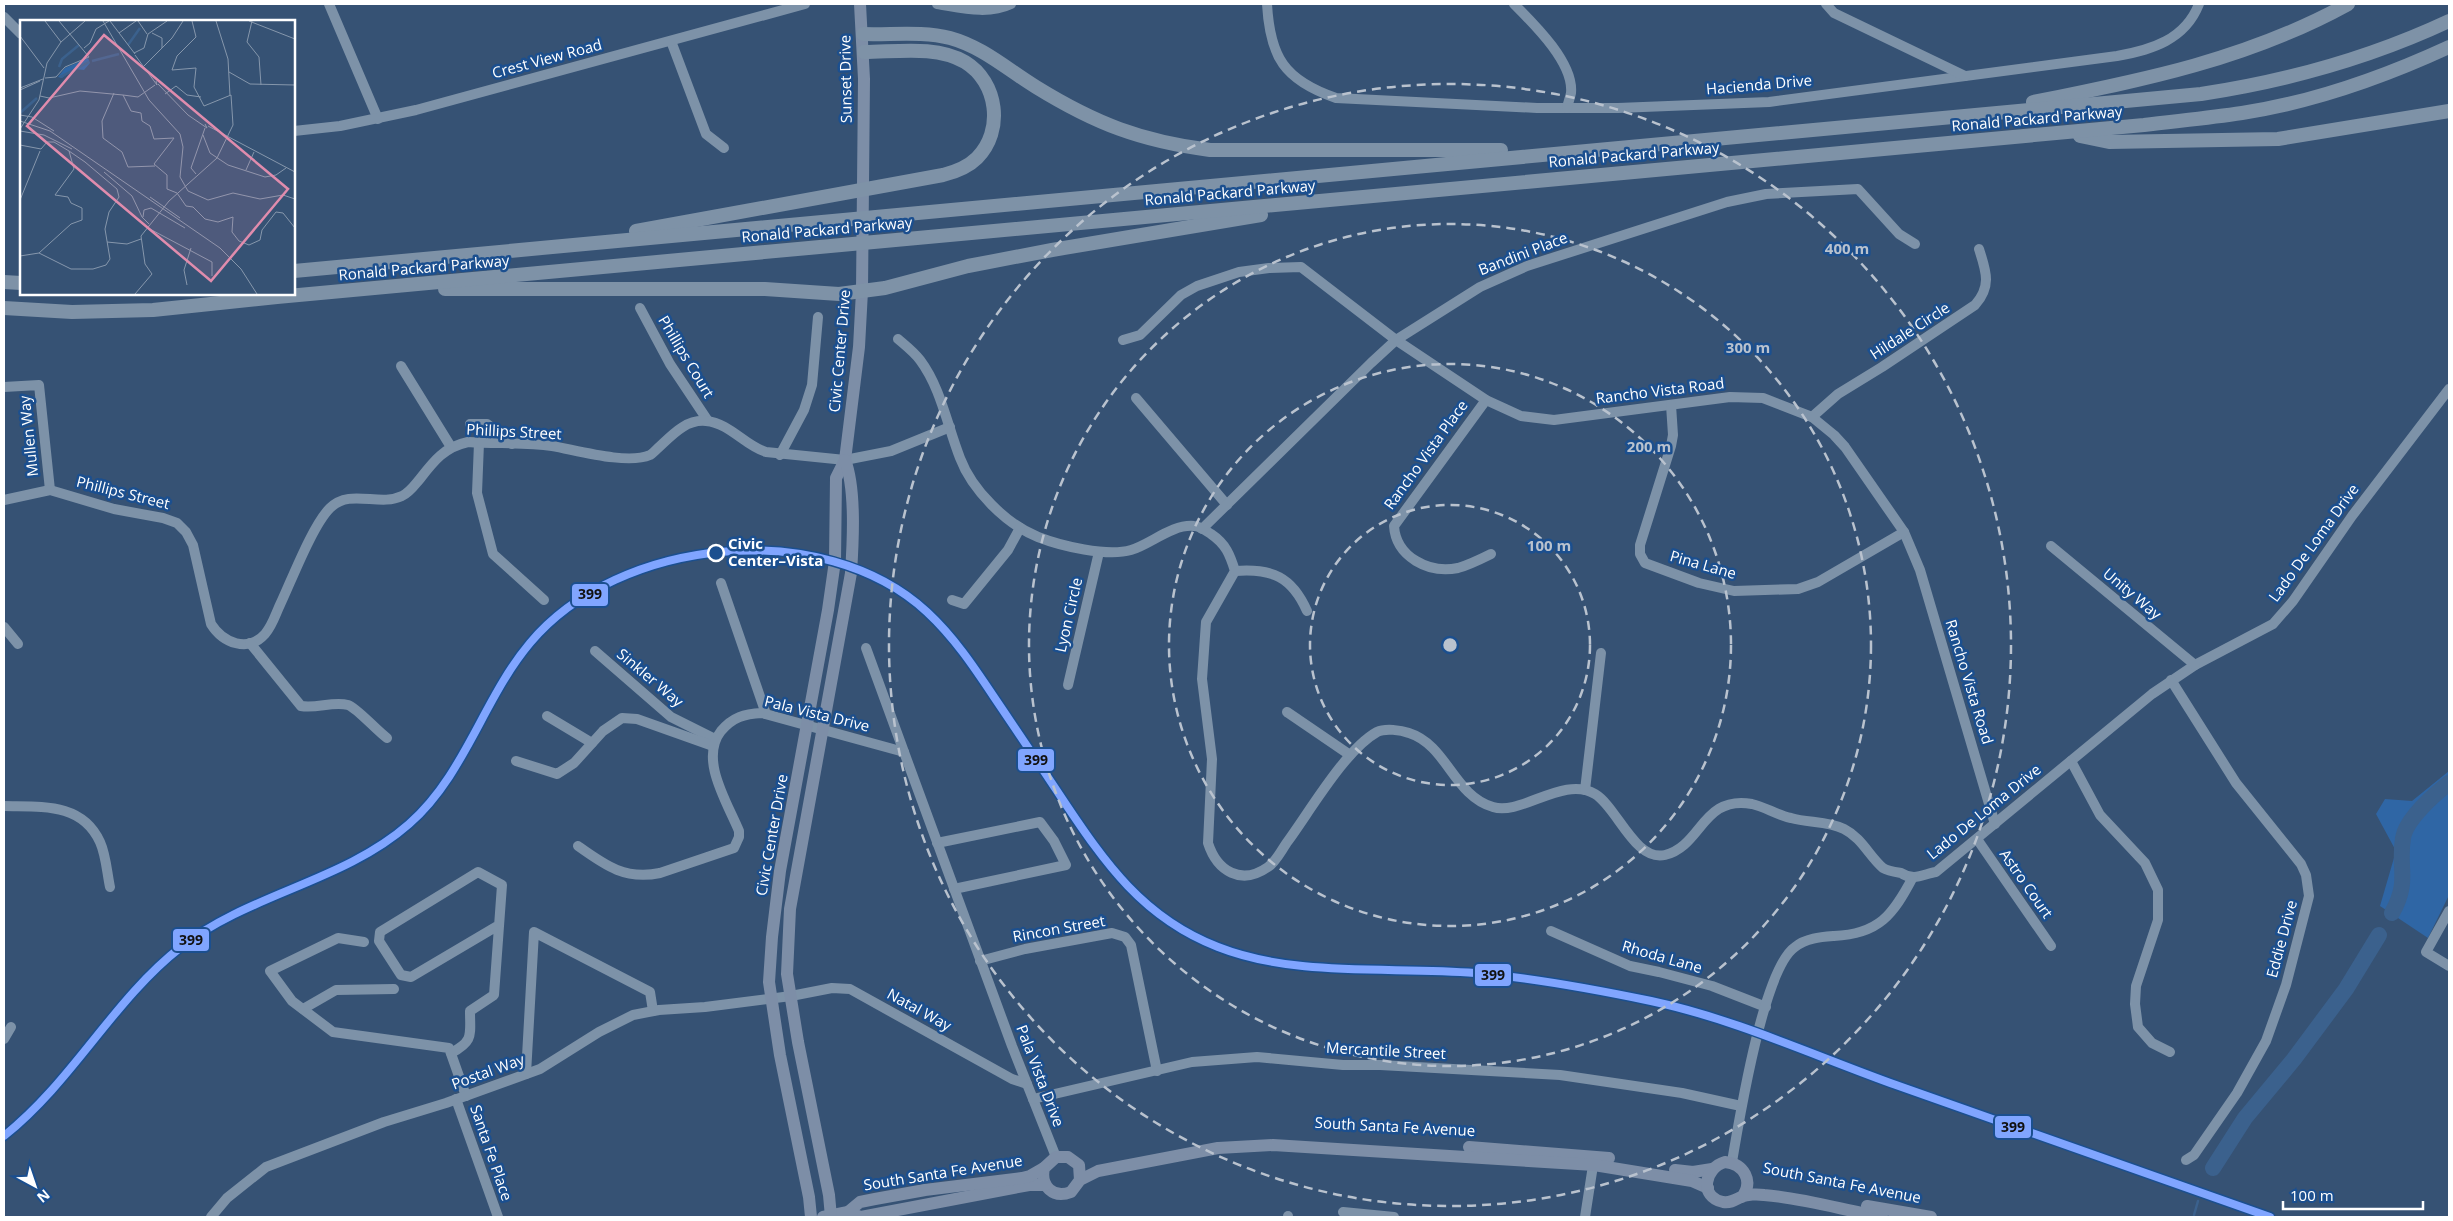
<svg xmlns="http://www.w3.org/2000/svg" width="2453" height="1221" viewBox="0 0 2453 1221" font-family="'Open Sans',sans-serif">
<rect width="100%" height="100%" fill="#365274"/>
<!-- green -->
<path fill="#2f66a5" d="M2449,771V895L2428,938L2380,906L2396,851L2376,814L2385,799L2412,801Z"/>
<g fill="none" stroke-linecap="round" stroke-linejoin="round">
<!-- stream -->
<path stroke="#3b618d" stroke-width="2.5" d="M2194,1215L2198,1201"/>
<!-- river -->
<g stroke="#3b618d" stroke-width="16">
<path d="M2392,913C2410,881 2398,869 2403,838C2406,819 2435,794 2449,783"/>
<path d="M2213,1168L2245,1118L2294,1059L2346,989L2379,935"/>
</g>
<!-- minor -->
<g stroke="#7d92a8" stroke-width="10">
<path d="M329,4L378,119"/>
<path d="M937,4C962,8 988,15 1011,4"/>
<path d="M1267,4C1270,57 1284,80 1336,98L1537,108H1618L1769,102L2117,56C2151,50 2185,40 2199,4"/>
<path d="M1514,4C1534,24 1574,63 1571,93C1570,98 1568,103 1567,108"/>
<path d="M1826,4L1834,13L1965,76"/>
<path d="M4,17L21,34"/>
<path d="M671,41L706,134L724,148"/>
<path d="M294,131L340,126L416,110L805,4"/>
<path d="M640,308L670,364L708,421"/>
<path d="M898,339C905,345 914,352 920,360C941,388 947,425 960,458C972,490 1006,524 1038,537C1061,546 1107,557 1131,550C1151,544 1172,524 1194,526C1200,526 1206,531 1211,534C1226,544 1230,555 1235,571L1206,622L1202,679L1212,759L1208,843C1217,871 1241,886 1268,867C1276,862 1282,849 1288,841C1310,811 1346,749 1377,732C1385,728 1401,730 1409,733C1447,745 1454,796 1493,807C1521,816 1564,775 1595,794C1617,807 1635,862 1665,855C1702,846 1702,795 1752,804C1765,807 1777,815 1791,818C1808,823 1828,821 1844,829C1862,838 1869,856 1883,868C1888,871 1895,872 1901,873C1904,875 1910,877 1914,877C1921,877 1929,873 1936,872L2152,694L2195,665L2273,624L2293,601L2352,516L2449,389"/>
<path d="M1123,340L1140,335L1181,295L1197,286L1239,272L1269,268L1301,267L1396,340L1486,400L1521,416L1554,420L1730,397L1763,398L1812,417L1834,435L1845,447L1904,532L1920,570L1995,824"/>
<path d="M401,366L451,447"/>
<path d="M4,387L39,385L50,490"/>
<path d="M1136,398L1227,505"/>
<path d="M1486,400L1394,526C1396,557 1429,574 1458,568C1469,565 1481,559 1491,554"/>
<path d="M1671,405L1673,435L1671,446L1640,545V554L1645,563L1699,583L1734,591L1798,589L1818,582L1904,532"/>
<path d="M1812,417L1838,394L1882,367L1975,305C1992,286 1986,271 1979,249"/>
<path d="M470,424H487L512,444"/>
<path d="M479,443L477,493L493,554L544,600"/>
<path d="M780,455L804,410L812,385L818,317"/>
<path d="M4,500L50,490L114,509L163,518L177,523L186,532L193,545L211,624C223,643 248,653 265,634C272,626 275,616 279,607C291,582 312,526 330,508C350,488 379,507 402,496C409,493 414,486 419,480C433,462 444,447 468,442C496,444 525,442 552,446C576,450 627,465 650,455C652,454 656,450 658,448C672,435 686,419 706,421C730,423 745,446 766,452L845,460L891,451L950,427"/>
<path d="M1202,529L1371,363L1396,340L1480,287L1527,266L1727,202L1766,194L1858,189L1899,234L1915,244"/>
<path d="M2051,546L2195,665"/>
<path d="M1235,571C1272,568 1292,577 1307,611"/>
<path d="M721,583L766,714"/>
<path d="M952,600L964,604L1008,550L1020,528"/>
<path d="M4,627L18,644"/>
<path d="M250,643L301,706C316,709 333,701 348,705C357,708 376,730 387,738"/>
<path d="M866,648L904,752"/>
<path d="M595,651L671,717L715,739"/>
<path d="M2171,680L2236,783L2301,864L2306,875L2309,896L2286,985L2266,1041L2237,1093L2194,1155L2186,1160"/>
<path d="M1068,685L1099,552"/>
<path d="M1287,712L1350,755"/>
<path d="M547,716L592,743"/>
<path d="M516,761L557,774L574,763L603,731L622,718L637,719L713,746"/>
<path d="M2071,761L2100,815L2145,863L2158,890V920L2136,986L2135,1004L2138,1027L2152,1043L2170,1052"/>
<path d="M1585,790L1601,653"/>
<path d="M4,806C40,807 82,802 100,842C106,855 107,873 110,887"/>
<path d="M1977,839L2051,946"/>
<path d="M937,843L1040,822L1054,841L1066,865L954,889"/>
<path d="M578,846C606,866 625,880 660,873L734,848L739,837V831C727,802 699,759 721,731C733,717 744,714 762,713L904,752L1012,1046L1056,1157"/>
<path d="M2449,911L2426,952L2449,966"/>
<path d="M1551,931L1630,966L1659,972L1712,986L1766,1007"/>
<path d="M364,942L338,938L270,971L292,1001L333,1032L449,1048L466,1096"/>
<path d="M980,961L1025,949L1112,933L1125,937L1131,945L1157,1071"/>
<path d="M303,1009L336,990L394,989"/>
<path d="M4,1039L11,1027"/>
<path d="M451,1053C474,1041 470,1035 470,1011L494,995L502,885L478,872L380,932L379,941L401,975L411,977L499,925"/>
<path d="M526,1074L534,932L650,992L653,1011"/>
<path d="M456,1099L498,1217"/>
<path d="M1033,1099L1192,1062L1257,1057L1343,1065H1380L1560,1075L1682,1093L1741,1106"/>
<path d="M1732,1162C1739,1121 1763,969 1795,947C1806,938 1821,937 1834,936C1879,934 1893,915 1913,877"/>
<path d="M1343,1212L1394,1217"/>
<path d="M211,1217L227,1198L266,1167L384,1122L446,1103L540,1069L599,1032L633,1015L659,1010L705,1007L791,996L832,988L850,989L1012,1079L1027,1084"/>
<path d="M1288,1217V1216"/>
<path d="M1585,1217L1594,1159"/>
</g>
<!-- major -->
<g stroke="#7d8ea7" stroke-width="12">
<path d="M1469,1147L1609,1158"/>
<path d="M1675,1170L1693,1172L1712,1169"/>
<path d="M1080,1180L1079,1165L1068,1157H1056L1044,1168C1040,1186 1053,1199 1071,1192L1080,1180L1098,1171L1218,1148L1273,1145L1594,1165L1692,1181L1708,1188"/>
<path d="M1742,1197C1754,1181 1744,1164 1725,1162C1704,1168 1699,1197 1723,1202C1731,1203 1735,1200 1741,1197C1747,1194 1758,1194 1764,1195C1803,1198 1843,1210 1882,1217"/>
<path d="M1867,1206L1931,1217"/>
<path d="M848,1212L861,1217L1029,1185H1045"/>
<path d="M811,1217L809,1197L780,1055L769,982L772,937L780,871L828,610L835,561L836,478L845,460L859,347L862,291L864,79L860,4"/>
<path d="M823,1217L848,1212L860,1202L875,1199L925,1190L1022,1178L1030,1176L1044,1168"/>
<path d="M831,1217L829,1195L798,1042L787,974L790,909L851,573C853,542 856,489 845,460"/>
</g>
<!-- highway -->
<g stroke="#7e92a7" stroke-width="14">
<path d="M863,34C891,35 923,31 950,38C983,47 1008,70 1036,87C1096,124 1141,141 1210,150H1501"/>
<path d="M2033,102C2144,80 2248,59 2348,4"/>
<path d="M2080,136L2109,142L2278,139L2449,111"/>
<path d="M636,231L943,175C955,172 968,167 977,158C1004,131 998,82 965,62C936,45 896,52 864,52"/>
<path d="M294,271L2201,94C2287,81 2370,58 2449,21"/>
<path d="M4,282L21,283"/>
<path d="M445,289H765L839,294L885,288L968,266L1052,250L1261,215"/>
<path d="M4,308L72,312L153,310L277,297L2144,125C2176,121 2209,118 2242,113C2314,102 2384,77 2449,47"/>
</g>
<!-- rail-1 casing -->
<g stroke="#1b4f8f" stroke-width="11">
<path id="rail-1" d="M4,1136C74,1080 113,1000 181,947C250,893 343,882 409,824C465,775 483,699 530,643C619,537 823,516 927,612C954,637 974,667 994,697C1017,731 1040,765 1063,800C1105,863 1143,918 1218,947C1297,978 1392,966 1475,973C1535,978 1593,989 1651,1001C1735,1019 1815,1056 1896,1085C2020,1130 2145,1173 2270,1217"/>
</g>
<!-- rail-1 -->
<use href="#rail-1" stroke="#80a5ff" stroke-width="8"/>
</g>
<!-- distance rings -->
<g fill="none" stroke="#b9c2ce" stroke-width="2.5" stroke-dasharray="9 6">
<circle cx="1450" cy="645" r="140"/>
<circle cx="1450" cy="645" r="281"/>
<circle cx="1450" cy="645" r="421"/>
<circle cx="1450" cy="645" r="561"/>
</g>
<!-- markers -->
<circle fill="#1b4f8f" stroke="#fff" stroke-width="2.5" cx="716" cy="553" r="8"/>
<g text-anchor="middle" stroke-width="5" stroke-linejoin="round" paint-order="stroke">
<!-- street labels -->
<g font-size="15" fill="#fff" stroke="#1b4f8f">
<text transform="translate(547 59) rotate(-15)" y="5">Crest View Road</text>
<text transform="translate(846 79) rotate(-91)" y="5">Sunset Drive</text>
<text transform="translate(1759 85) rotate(-5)" y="5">Hacienda Drive</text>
<text transform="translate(2037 119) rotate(-5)" y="5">Ronald Packard Parkway</text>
<text transform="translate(1634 155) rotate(-5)" y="5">Ronald Packard Parkway</text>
<text transform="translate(1230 193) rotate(-5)" y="5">Ronald Packard Parkway</text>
<text transform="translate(827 230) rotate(-5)" y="5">Ronald Packard Parkway</text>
<text transform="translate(1523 254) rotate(-21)" y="5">Bandini Place</text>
<text transform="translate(424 268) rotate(-5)" y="5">Ronald Packard Parkway</text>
<text transform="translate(1910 331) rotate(-33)" y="5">Hildale Circle</text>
<text transform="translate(840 351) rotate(-85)" y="5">Civic Center Drive</text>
<text transform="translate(686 357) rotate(59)" y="5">Phillips Court</text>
<text transform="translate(1660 391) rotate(-7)" y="5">Rancho Vista Road</text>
<text transform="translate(514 432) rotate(3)" y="5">Phillips Street</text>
<text transform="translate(29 436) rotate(-96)" y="5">Mullen Way</text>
<text transform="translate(1426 455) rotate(-54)" y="5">Rancho Vista Place</text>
<text transform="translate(123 493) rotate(14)" y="5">Phillips Street</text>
<text transform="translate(2314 543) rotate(-54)" y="5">Lado De Loma Drive</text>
<text transform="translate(1703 565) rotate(16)" y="5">Pina Lane</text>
<text transform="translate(2132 594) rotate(40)" y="5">Unity Way</text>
<text transform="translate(1069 615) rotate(-77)" y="5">Lyon Circle</text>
<text transform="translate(650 678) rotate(40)" y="5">Sinkler Way</text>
<text transform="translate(1969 682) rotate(73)" y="5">Rancho Vista Road</text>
<text transform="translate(817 714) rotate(14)" y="5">Pala Vista Drive</text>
<text transform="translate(1984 812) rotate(-39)" y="5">Lado De Loma Drive</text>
<text transform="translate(772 835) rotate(-80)" y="5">Civic Center Drive</text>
<text transform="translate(2026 884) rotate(55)" y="5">Astro Court</text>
<text transform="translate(1059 929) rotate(-10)" y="5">Rincon Street</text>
<text transform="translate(2282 939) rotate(-75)" y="5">Eddie Drive</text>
<text transform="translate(1662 957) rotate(16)" y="5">Rhoda Lane</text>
<text transform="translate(919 1010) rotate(29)" y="5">Natal Way</text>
<text transform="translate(1386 1051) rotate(3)" y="5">Mercantile Street</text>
<text transform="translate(488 1072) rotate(-20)" y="5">Postal Way</text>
<text transform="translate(1040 1076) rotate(69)" y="5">Pala Vista Drive</text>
<text transform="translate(1395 1127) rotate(3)" y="5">South Santa Fe Avenue</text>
<text transform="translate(491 1153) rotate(71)" y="5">Santa Fe Place</text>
<text transform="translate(943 1173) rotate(-9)" y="5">South Santa Fe Avenue</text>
<text transform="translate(1842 1183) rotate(11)" y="5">South Santa Fe Avenue</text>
</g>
<!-- stop labels -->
<g font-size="15" font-weight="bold" fill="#fff" stroke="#1b4f8f" text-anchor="start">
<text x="728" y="549">Civic<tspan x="728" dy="17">Center–Vista</tspan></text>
</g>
</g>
<!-- overview -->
<g transform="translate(20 20)">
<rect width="275" height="275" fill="#365274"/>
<path d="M68,38L70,43L64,50L55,49L42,58L38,57L45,48Z" fill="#2f66a5"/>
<path fill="none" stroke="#3b618d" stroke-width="2.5" d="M108,25L120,8M72,41L99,34M39,47L42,39L59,25M40,57L69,42M0,93L17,78"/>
<path fill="none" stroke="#8697ac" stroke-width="1" d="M25,1L41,22M83,1L129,80L160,114L163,127L160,157L168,171L188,180L213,173L240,179L263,175L275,179M90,1L115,34M118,1L127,14M172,1L176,17L157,36L152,50L176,48L174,67L184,86L211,75M196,1L208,39L210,76M229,1L275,19M232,1L227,22L239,37L241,65M99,13L116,1M132,13L142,18V28M0,16L24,48M64,28L70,23L76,9L89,1M114,33L124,28L128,14L147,1M115,35L137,65L136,61M124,46L152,18L163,1M209,52L230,64L275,65M25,58L36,57L45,47L69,37L39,1M138,64L168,95L187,108L185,104M0,68L23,59M0,70L20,61M94,73L82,101L83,118L102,132L108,147L135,146M145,74L156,66L167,75L181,77M103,75L118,77L135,65M20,76L29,78L60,71L103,75L111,91L121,93L122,101L130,106L134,119L154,118L134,144L147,155V169L157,173L166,186L173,187L185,199L198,202L213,197L212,212L219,221L229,225L240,220L242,210L256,192L263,193L275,208M0,95L12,97L34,111M0,101L30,111L200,228L221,249L237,274M188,106L275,152M0,109L19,80L27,43L41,22L65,1M0,111L24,115L52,129M183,115L190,133L208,145L245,157L256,155L266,148M0,125L21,129L27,122H34L49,131L65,142L97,169L99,177L89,192L85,209L90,239L86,245L73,249H51L19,233L51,204L62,200V188L51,183L48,177L35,175L54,149L49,131M226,150L234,132M84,152L112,176L122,197L129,204M176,154L171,148L185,108M130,177L160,198M0,180L20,131M123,197L124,190L131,188L165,208M128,208L192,242V256M87,222L107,224L121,219M0,236L19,233M167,265L164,250L171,228M115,274L132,254L125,244L121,216L149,181L197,138L213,105L211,75"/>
<path fill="#e08cad" fill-opacity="0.15" stroke="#e08cad" stroke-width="2.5" d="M84,15L268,169L191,261L7,106Z"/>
<rect width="275" height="275" fill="none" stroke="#fff" stroke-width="2.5"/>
</g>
<circle cx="1450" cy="645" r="8" fill="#b9c2ce" stroke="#1b4f8f" stroke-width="2.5"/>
<g font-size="15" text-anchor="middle" font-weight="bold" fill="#b9c2ce" stroke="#1b4f8f" stroke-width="5" stroke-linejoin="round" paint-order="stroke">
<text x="1847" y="254">400 m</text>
<text x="1748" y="353">300 m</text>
<text x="1649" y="452">200 m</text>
<text x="1549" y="551">100 m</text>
</g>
<g stroke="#1b4f8f" stroke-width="2">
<rect x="571" y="583" width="38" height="24" rx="5" fill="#80a5ff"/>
<rect x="1017" y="748" width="38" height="24" rx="5" fill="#80a5ff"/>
<rect x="172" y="928" width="38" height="24" rx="5" fill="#80a5ff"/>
<rect x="1474" y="963" width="38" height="24" rx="5" fill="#80a5ff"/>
<rect x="1994" y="1115" width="38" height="24" rx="5" fill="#80a5ff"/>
</g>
<g font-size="14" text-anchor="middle" font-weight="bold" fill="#111">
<text x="590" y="599">399</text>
<text x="1036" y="765">399</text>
<text x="191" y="945">399</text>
<text x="1493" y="980">399</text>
<text x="2013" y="1132">399</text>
</g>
<!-- border -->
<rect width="2453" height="1221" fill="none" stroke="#ffffff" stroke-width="10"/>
<!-- north arrow -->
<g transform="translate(35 1186) rotate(140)" stroke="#1b4f8f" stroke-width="4" paint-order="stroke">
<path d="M0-4L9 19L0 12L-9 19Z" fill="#ffffff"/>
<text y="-8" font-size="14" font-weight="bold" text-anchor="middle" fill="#ffffff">N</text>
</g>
<!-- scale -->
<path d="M2283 1201v8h140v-8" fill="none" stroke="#ffffff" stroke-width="2.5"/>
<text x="2290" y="1201" font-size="15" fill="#ffffff" stroke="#1b4f8f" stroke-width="4" paint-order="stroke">100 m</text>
</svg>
